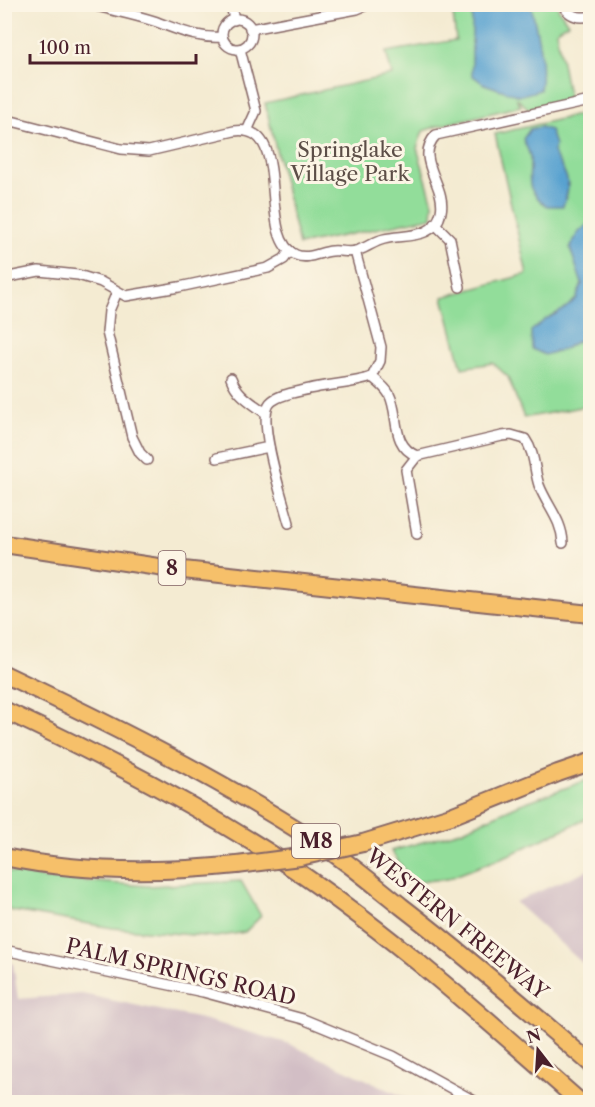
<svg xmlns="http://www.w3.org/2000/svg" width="595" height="1107" viewBox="0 0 595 1107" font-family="'Libre Caslon Text',serif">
<rect width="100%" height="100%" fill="#fcf5e5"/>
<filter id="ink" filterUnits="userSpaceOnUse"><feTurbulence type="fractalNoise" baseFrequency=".0167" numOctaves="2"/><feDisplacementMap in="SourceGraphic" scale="12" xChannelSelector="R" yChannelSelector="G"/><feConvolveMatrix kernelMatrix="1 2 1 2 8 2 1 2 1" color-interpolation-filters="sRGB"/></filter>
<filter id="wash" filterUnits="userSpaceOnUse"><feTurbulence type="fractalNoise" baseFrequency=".008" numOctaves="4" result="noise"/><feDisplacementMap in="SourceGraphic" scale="24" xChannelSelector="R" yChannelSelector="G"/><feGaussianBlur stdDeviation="1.35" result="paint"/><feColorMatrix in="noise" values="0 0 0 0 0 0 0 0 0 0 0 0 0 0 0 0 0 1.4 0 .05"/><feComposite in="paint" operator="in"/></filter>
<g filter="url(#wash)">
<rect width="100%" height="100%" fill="#f4ebd2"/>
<!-- industrial -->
<g fill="#d2bec5">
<path d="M590,869V970L515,902Z"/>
<path d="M4,961L13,963L18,999L82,994L206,1020L287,1043L415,1102H5Z"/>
</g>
<!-- green -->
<g fill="#92dd9a" stroke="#6e7e62" stroke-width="1.5">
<path d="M452,5H557L559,10L568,23L556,31L569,100L529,109L516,98L521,106L438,126L423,131L417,148L433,203L432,217L299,245L265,103L392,75L386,52L456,40Z"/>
<path d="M578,115L590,158V421L587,406L524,418L508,377L493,363L462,368L443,297L527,274L495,134Z"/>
<path d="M590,779V817L511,854L447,879L413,882L391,851L461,831L518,805Z"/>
<path d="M5,871L44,878L148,886L241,881L261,916L245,932L216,937L113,928L13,911L5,908Z"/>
</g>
<!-- water -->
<g fill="#59a2d0" stroke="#52607e" stroke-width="1.5">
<path d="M472,5H531C537,33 545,61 540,90L519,96L484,84L472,75Z"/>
<path d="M541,127L550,130L555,145L553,152C565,174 574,180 563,206H546C523,186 531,183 530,157C529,151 525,144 523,139L530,129Z"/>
<path d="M590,222V334L564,349L545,355L532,349L531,331L546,319L563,310L576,299L582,284L570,248L578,233Z"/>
</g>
</g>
<g filter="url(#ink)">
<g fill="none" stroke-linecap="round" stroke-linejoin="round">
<!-- minor casing -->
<g stroke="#866665" stroke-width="12">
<g id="minor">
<path d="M89,4C110,10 133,14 154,21C177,29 197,39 222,37"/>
<path d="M231,4L234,20"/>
<path d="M562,4C569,16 578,19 590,16"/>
<circle cx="237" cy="34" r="15"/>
<path d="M250,29L357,9L369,4"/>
<path d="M240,49L256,111L247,131"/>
<path d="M4,119L121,149L149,151L234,131C295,122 255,238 296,255C308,260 320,252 332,251C342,250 350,254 359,250C368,247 375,241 384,239C405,234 435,240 441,212C447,185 413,159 436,135L590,101"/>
<path d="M435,224L450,239L460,287"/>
<path d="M355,251L381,347L380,361L372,377C378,382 385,387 389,394C400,415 390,445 417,456L502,436L511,435L525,439C535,453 534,470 539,485C547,506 562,520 563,543"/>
<path d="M4,278L39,271L78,275L101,282L126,296L179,287L268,268L284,259L290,251"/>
<path d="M117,292L109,311L107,332L132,437L140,453L147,460"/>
<path d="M231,378C237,395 251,402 264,412"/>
<path d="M417,456L406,470L417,534"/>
<path d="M217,458L269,447"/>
<path d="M289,523C283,500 256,419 270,403C278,394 298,392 309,389C329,384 352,384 372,377"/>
<path d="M4,950L203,992L303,1019L393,1056L476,1102"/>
</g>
</g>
<!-- motorway casing -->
<g stroke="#866665" stroke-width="20">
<g id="motorway">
<path d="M4,544L165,568L590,614"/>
<path d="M4,674C107,723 210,774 306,835C339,855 370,881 401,906C466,956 528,1009 590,1063"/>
<path d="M4,710C94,752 181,797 265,850C378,922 479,1013 580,1102"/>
<path d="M363,843L451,816L558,773L590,762"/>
<path d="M4,857C80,873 160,873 237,865"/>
</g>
</g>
<!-- minor -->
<use href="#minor" stroke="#fff" stroke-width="9"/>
<!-- motorway -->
<use href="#motorway" stroke="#f6c06b" stroke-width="16"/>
<!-- motorway-bridge casing -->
<g stroke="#866665" stroke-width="20" stroke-linecap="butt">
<path id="motorway-bridge" d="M237,865L300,857L363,843"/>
</g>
<!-- motorway-bridge -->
<use href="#motorway-bridge" stroke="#f6c06b" stroke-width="16"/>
</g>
</g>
<g text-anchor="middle" stroke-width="6" stroke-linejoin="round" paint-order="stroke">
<!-- shield labels -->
<g fill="#fcf5e5" stroke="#7f5f63" stroke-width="1.5">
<rect x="158.5" y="551" width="27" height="34" rx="4.5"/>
<rect x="292" y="824" width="48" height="34" rx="4.5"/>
</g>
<g font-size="20" font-weight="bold" fill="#4a1f2b">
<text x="172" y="575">8</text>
<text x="316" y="848">M8</text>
</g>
<!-- park labels -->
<g font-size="21" fill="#5c4e47" stroke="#fcf5e5">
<text x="350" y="157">Springlake<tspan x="350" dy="24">Village Park</tspan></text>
</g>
<!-- street labels -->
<g font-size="21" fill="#4a1f2b" stroke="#fcf5e5">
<text transform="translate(457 924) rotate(39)" y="7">WESTERN FREEWAY</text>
<text transform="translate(181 972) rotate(13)" y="7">PALM SPRINGS ROAD</text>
</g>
</g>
<!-- margin -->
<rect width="595" height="1107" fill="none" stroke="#fcf5e5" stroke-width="24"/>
<!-- north arrow -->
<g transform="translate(538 1050) rotate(343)" stroke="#fcf5e5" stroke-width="4.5" paint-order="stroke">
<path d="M0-4.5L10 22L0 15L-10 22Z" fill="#4a1f2b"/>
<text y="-9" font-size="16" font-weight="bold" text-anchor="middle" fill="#4a1f2b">N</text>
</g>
<!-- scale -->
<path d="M30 54v9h166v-9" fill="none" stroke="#4a1f2b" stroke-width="3"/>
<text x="39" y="54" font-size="18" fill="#4a1f2b" stroke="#fcf5e5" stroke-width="4.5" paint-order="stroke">100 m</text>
</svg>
